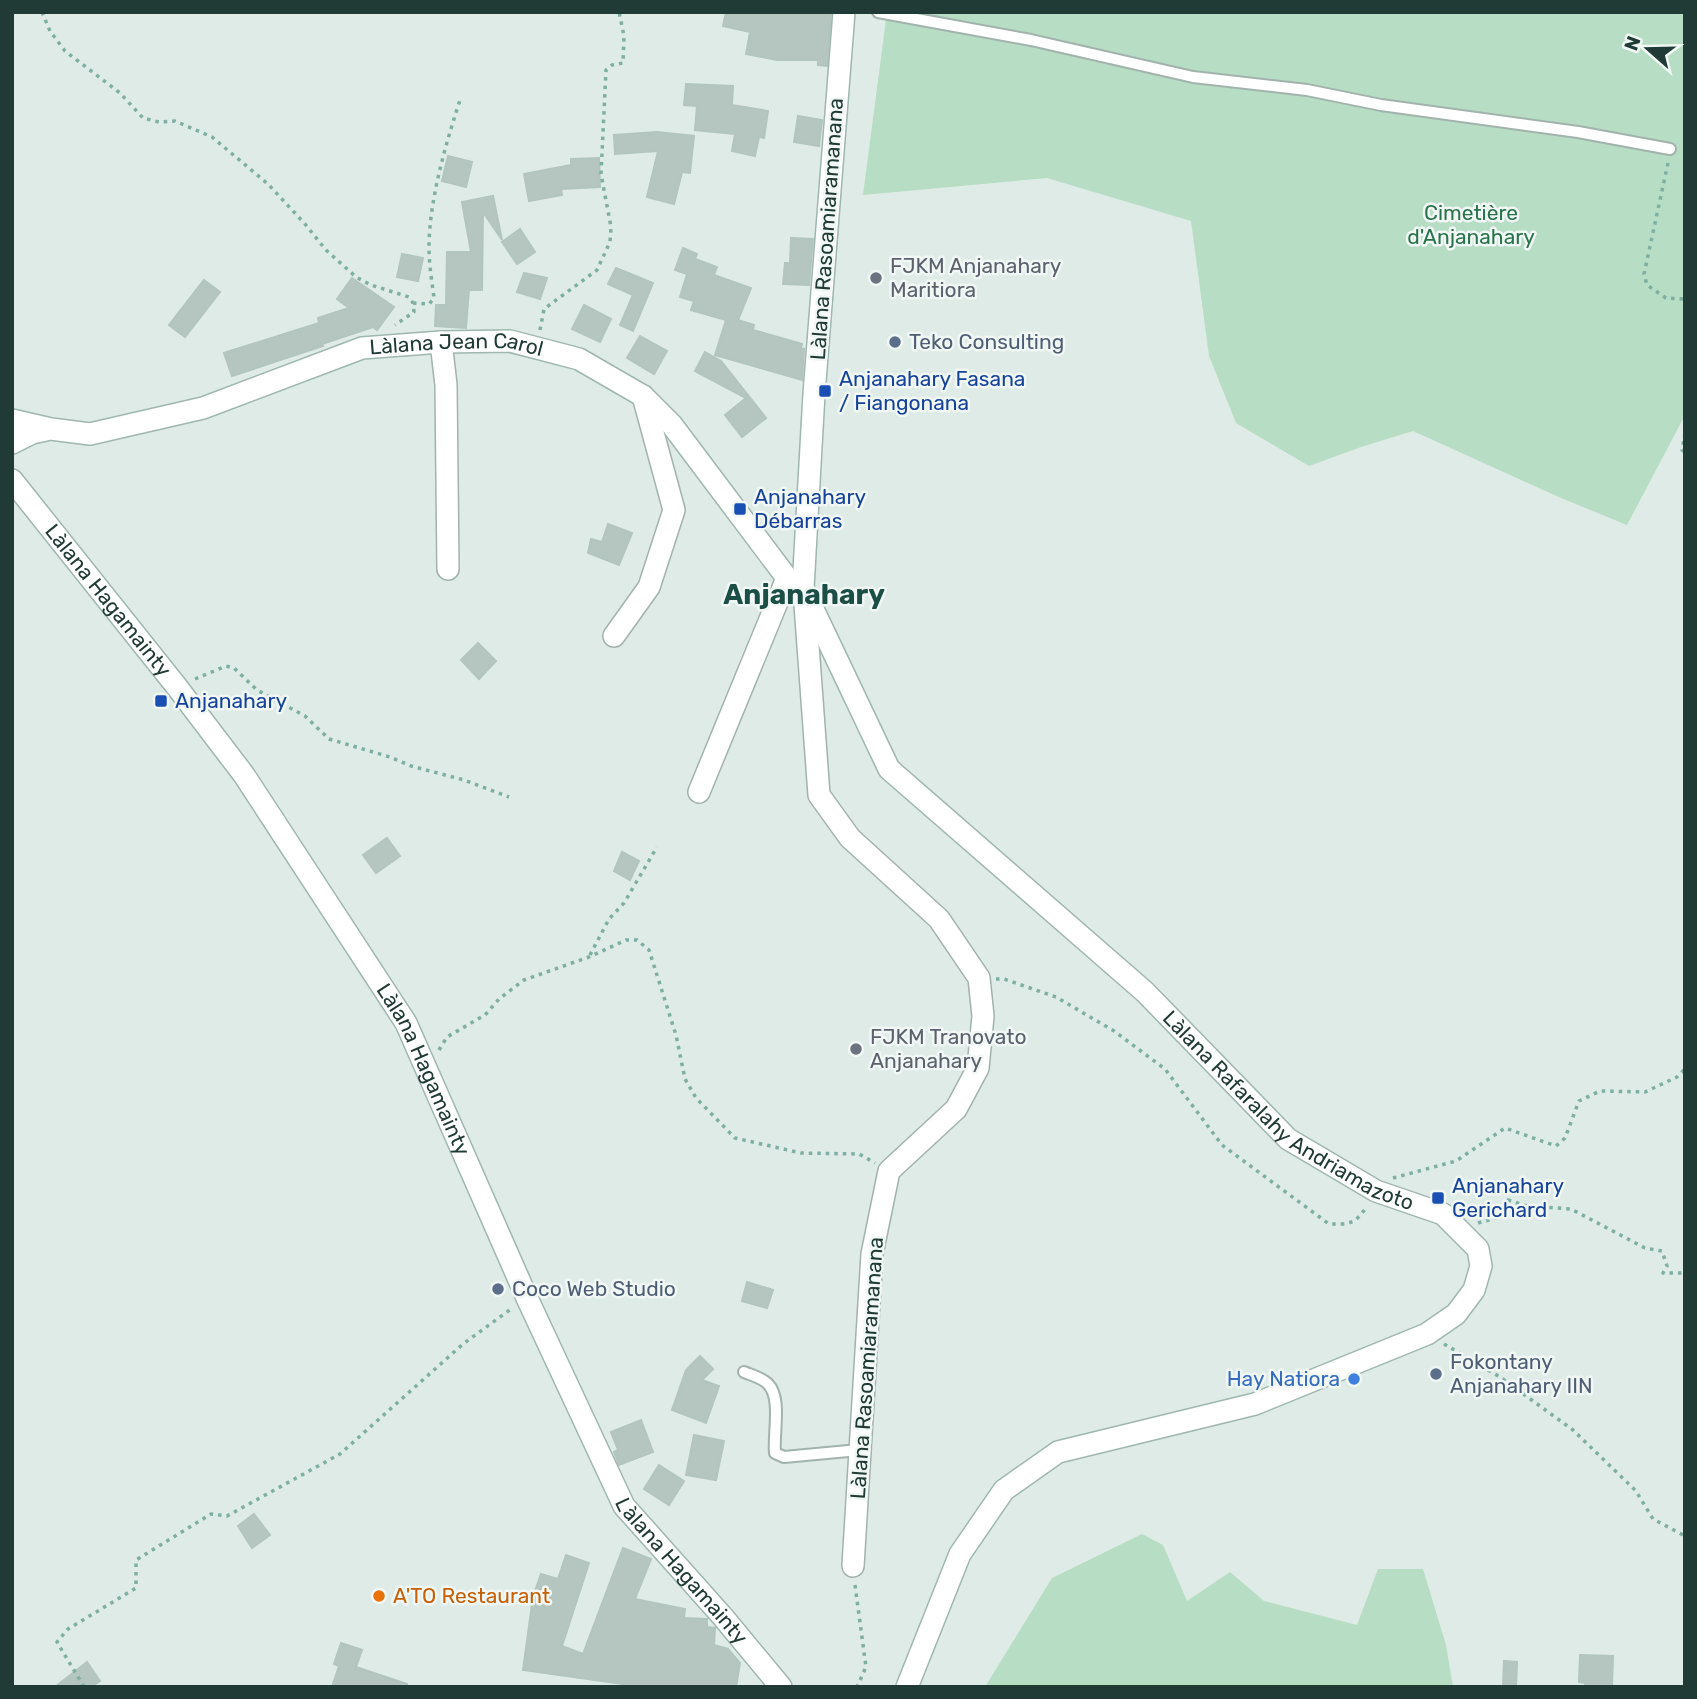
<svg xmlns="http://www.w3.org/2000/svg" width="1697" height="1699" viewBox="0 0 1697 1699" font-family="Rubik,sans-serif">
<rect width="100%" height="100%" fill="#dfebe6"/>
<!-- green -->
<g fill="#b7ddc4">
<path d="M887,12H1685V415L1627,525L1561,498L1413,431L1361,447L1309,466L1236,423L1209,356L1191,221L1047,178L863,195Z"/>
<path d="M1142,1534L1163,1545L1187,1601L1230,1572L1264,1601L1357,1625L1378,1569H1423L1446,1645L1453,1687H985L1052,1578Z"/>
</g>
<!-- building -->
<g fill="#b4c6bf" stroke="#b2c5be" stroke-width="2">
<path d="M726,12H831L827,66L818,65V60H777L746,54L750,32L723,26Z"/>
<path d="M686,84L733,86L732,105L768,111L764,138L759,137L755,156L732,151L735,134L695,130L697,106L684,105Z"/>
<path d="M798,116L822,120L819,146L794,142Z"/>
<path d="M657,132L694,136L690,173L682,172L674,204L647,197L658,151L615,154L614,135Z"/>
<path d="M448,156L472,162L466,187L442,181Z"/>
<path d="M599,158L600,187L561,189L562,195L529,201L524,174L571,165V159Z"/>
<path d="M493,196L502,240L483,212L482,290H469L466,328L435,326L436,305H446L447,252H471L462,202Z"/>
<path d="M520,229L535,252L517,264L502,242Z"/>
<path d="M791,238L813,239L809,285L783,284L785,263H790Z"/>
<path d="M683,248L697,254L695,259L717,267L714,275L751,288L738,320L754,325L753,330L802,344L801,348L804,349L802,380L715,355L726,320L691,310L694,301L680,297L687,274L675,270Z"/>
<path d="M402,254L423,258L418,281L397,277Z"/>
<path d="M616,268L653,283L633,331L620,325L633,295L608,284Z"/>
<path d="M524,273L547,278L540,299L517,292Z"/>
<path d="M352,278L394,307L377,330L373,327L322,344L323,346L232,376L224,353L319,323L318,318L349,308L337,299Z"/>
<path d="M204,280L220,292L185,337L169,325Z"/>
<path d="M584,305L611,319L600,342L572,329Z"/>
<path d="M640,336L667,351L654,374L627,358Z"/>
<path d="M705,352L721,361L766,418L742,437L725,415L746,398L695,371Z"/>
<path d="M608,524L632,533L619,565L588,553L591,539L602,542Z"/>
<path d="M478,643L496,661L479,679L461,660Z"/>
<path d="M387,838L400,856L376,873L363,855Z"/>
<path d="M622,852L639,861L630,880L614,871Z"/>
<path d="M747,1282L773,1290L767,1308L742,1301Z"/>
<path d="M700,1356L713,1369L702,1380L719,1386L706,1423L672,1410L686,1370Z"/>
<path d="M641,1420L653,1452L619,1465L614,1452L618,1450L611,1432Z"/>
<path d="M694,1435L724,1441L716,1480L686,1475Z"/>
<path d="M659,1465L684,1481L669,1505L644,1489Z"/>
<path d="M254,1514L270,1535L252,1548L238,1526Z"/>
<path d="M623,1548L651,1559L635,1599L685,1609L684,1618L707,1619V1627L715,1628L714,1645L728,1649L740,1663L736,1687H644L523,1670L533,1597L541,1574L558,1579L566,1555L589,1563L562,1646L583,1654Z"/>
<path d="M341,1643L362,1650L356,1667L407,1684V1687H332L339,1666L334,1664Z"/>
<path d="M1580,1655L1613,1656L1612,1687H1585V1683L1579,1682Z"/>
<path d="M1504,1661L1517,1662L1516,1687H1503Z"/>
<path d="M87,1662L100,1681L91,1687H55Z"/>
</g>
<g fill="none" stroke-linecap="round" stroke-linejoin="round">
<!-- service casing -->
<g stroke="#a2b3ad" stroke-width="14">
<g id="service">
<path d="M878,12L1031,40L1193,77L1307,90L1381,105L1578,132L1670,149"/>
<path d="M744,1372C751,1375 763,1378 768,1384C782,1398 773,1433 775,1453L784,1457L859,1450"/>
</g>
</g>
<!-- minor casing -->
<g stroke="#a2b3ad" stroke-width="24">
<g id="minor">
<path d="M441,342L446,385L448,569"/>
<path d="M804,591L819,795L850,838L939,919L979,978L983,1016L978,1068L956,1109L889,1171L872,1254L853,1566"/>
<path d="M614,636L649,587L674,510L643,396"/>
<path d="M699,792L787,578"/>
</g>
</g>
<!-- secondary casing -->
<g stroke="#9eb7af" stroke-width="24">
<g id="secondary">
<path id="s1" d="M844,12L814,394L803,588L889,769L1145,992L1288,1139L1376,1191L1443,1214L1478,1249L1481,1266L1474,1290L1456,1314L1427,1334L1255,1404L1058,1452L1004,1490L960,1554L907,1687"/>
<path id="s2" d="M12,420L51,429L90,434L203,408L362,348L441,342L510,341L579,359L643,396L672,425L787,578L803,588"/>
<path d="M12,443L32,433L46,430"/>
<path id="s3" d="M12,480L177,687L244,775L406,1023L527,1298L624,1506L723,1617L781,1687"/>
</g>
</g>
<!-- path -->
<g stroke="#7fafa3" stroke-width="3.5" stroke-dasharray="3.5 5" stroke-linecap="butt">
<path d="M42,12L50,31L65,51L120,93L143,118L159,122L175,121L212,137L268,184L305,224L326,250L356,277L371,285L409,297L413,303L414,312L395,325"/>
<path d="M1668,163L1644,274L1647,285L1666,298L1685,299"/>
<path d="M413,303L429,304L434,298C432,282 429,265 429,248C429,200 446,143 461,97"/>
<path d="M540,330L544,309L597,270L610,242L611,227L601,174L606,70L612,65L623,63L624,36L619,12"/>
<path d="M1685,433L1682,450L1685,452"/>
<path d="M195,679L226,666L234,668L257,690L305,716L329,739L390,757L411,766L464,780L509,797"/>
<path d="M590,955L609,919L624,903L657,847"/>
<path d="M996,979H1004L1056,997L1114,1031L1165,1069L1222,1145L1329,1224C1349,1224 1355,1225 1367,1206"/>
<path d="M439,1050L447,1037L485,1015L499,999L524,980L589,957L626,940H637L649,950L676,1035L685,1079L696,1098L735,1138L801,1153L859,1154L875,1163"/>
<path d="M1393,1178L1456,1161L1505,1128L1556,1146L1565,1138L1579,1101L1600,1091L1645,1092L1677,1077L1685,1069"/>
<path d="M1478,1223L1503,1216L1508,1200L1527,1206L1571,1209L1645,1248L1662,1251L1667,1266L1663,1273H1685"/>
<path d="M1444,1344L1500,1377L1573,1430L1636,1491L1653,1519L1685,1536"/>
<path d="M855,1585L866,1667L857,1687"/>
<path d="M84,1687L57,1642L68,1629L136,1588V1560L211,1514L227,1516L340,1454L463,1344L511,1309"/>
</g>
<!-- service -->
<use href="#service" stroke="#fff" stroke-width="10"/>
<!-- minor -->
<use href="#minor" stroke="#fff" stroke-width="21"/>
<!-- secondary -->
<use href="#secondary" stroke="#fff" stroke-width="21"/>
</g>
<!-- markers -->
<g fill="#6b7280" stroke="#f0f7f4" stroke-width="2.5">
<circle cx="876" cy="278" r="7"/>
<circle cx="856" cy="1049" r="7"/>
</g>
<g fill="#5c6f8a" stroke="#f0f7f4" stroke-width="2.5">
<circle cx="895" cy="342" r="7"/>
<circle cx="498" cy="1289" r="7"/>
<circle cx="1436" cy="1374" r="7"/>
</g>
<g fill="#1a4fb4" stroke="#f0f7f4" stroke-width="2.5">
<rect x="818" y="384" width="14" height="14" rx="3.5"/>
<rect x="733" y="502" width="14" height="14" rx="3.5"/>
<rect x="154" y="694" width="14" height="14" rx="3.5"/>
<rect x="1431" y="1191" width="14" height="14" rx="3.5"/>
</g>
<circle fill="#3f7fe0" stroke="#f0f7f4" stroke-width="2.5" cx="1354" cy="1379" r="7"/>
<circle fill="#e8710a" stroke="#f0f7f4" stroke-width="2.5" cx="379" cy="1596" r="7"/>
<g text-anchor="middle" stroke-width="5" stroke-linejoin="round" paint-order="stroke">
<!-- park labels -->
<g font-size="21" fill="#29734a" stroke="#f0f7f4">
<text x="1471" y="220">Cimetière<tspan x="1471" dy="24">d'Anjanahary</tspan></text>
</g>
<!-- street labels -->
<g font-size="21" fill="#203b35" stroke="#f0f7f4">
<text transform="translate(827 229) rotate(-86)" y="7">Làlana Rasoamiaramanana</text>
<text dy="7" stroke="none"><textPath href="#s2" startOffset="460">Làlana Jean Carol</textPath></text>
<text dy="7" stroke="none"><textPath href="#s3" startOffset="154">Làlana Hagamainty</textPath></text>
<text dy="7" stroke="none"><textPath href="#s3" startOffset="721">Làlana Hagamainty</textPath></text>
<text dy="7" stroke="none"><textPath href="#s1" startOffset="1306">Làlana Rafaralahy Andriamazoto</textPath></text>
<text transform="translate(867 1368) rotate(-86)" y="7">Làlana Rasoamiaramanana</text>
<text dy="7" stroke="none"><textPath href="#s3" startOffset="1288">Làlana Hagamainty</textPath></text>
</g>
<!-- worship labels -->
<g font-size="21" fill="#5b616d" stroke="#f0f7f4" text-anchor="start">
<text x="890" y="273">FJKM Anjanahary<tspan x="890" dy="24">Maritiora</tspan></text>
<text x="870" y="1044">FJKM Tranovato<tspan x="870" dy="24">Anjanahary</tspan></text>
</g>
<!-- service labels -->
<g font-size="21" fill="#4e5e75" stroke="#f0f7f4" text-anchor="start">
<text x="909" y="349">Teko Consulting</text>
<text x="512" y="1296">Coco Web Studio</text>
<text x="1450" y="1369">Fokontany<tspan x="1450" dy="24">Anjanahary IIN</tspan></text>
</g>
<!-- transit labels -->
<g font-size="21" fill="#164399" stroke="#f0f7f4" text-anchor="start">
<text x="839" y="386">Anjanahary Fasana<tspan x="839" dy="24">/ Fiangonana</tspan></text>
<text x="754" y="504">Anjanahary<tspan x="754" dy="24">Débarras</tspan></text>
<text x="175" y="708">Anjanahary</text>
<text x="1452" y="1193">Anjanahary<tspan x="1452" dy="24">Gerichard</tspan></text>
</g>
<!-- shop labels -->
<g font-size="21" fill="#366cbe" stroke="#f0f7f4" text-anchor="end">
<text x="1340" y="1386">Hay Natiora</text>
</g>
<!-- food labels -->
<g font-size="21" fill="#c56008" stroke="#f0f7f4" text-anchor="start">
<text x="393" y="1603">A'TO Restaurant</text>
</g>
<!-- district labels -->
<g font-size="28" font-weight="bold" fill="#1b4e44" stroke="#f0f7f4">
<text x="804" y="604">Anjanahary</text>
</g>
</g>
<!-- border -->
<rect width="1697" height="1699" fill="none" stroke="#203b35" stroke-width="28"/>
<!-- north arrow -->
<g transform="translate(1648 49) rotate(290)" stroke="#f0f7f4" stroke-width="5" paint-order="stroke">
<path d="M0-5L12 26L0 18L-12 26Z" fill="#203b35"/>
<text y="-10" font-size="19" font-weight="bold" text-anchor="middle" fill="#203b35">N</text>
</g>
</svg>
